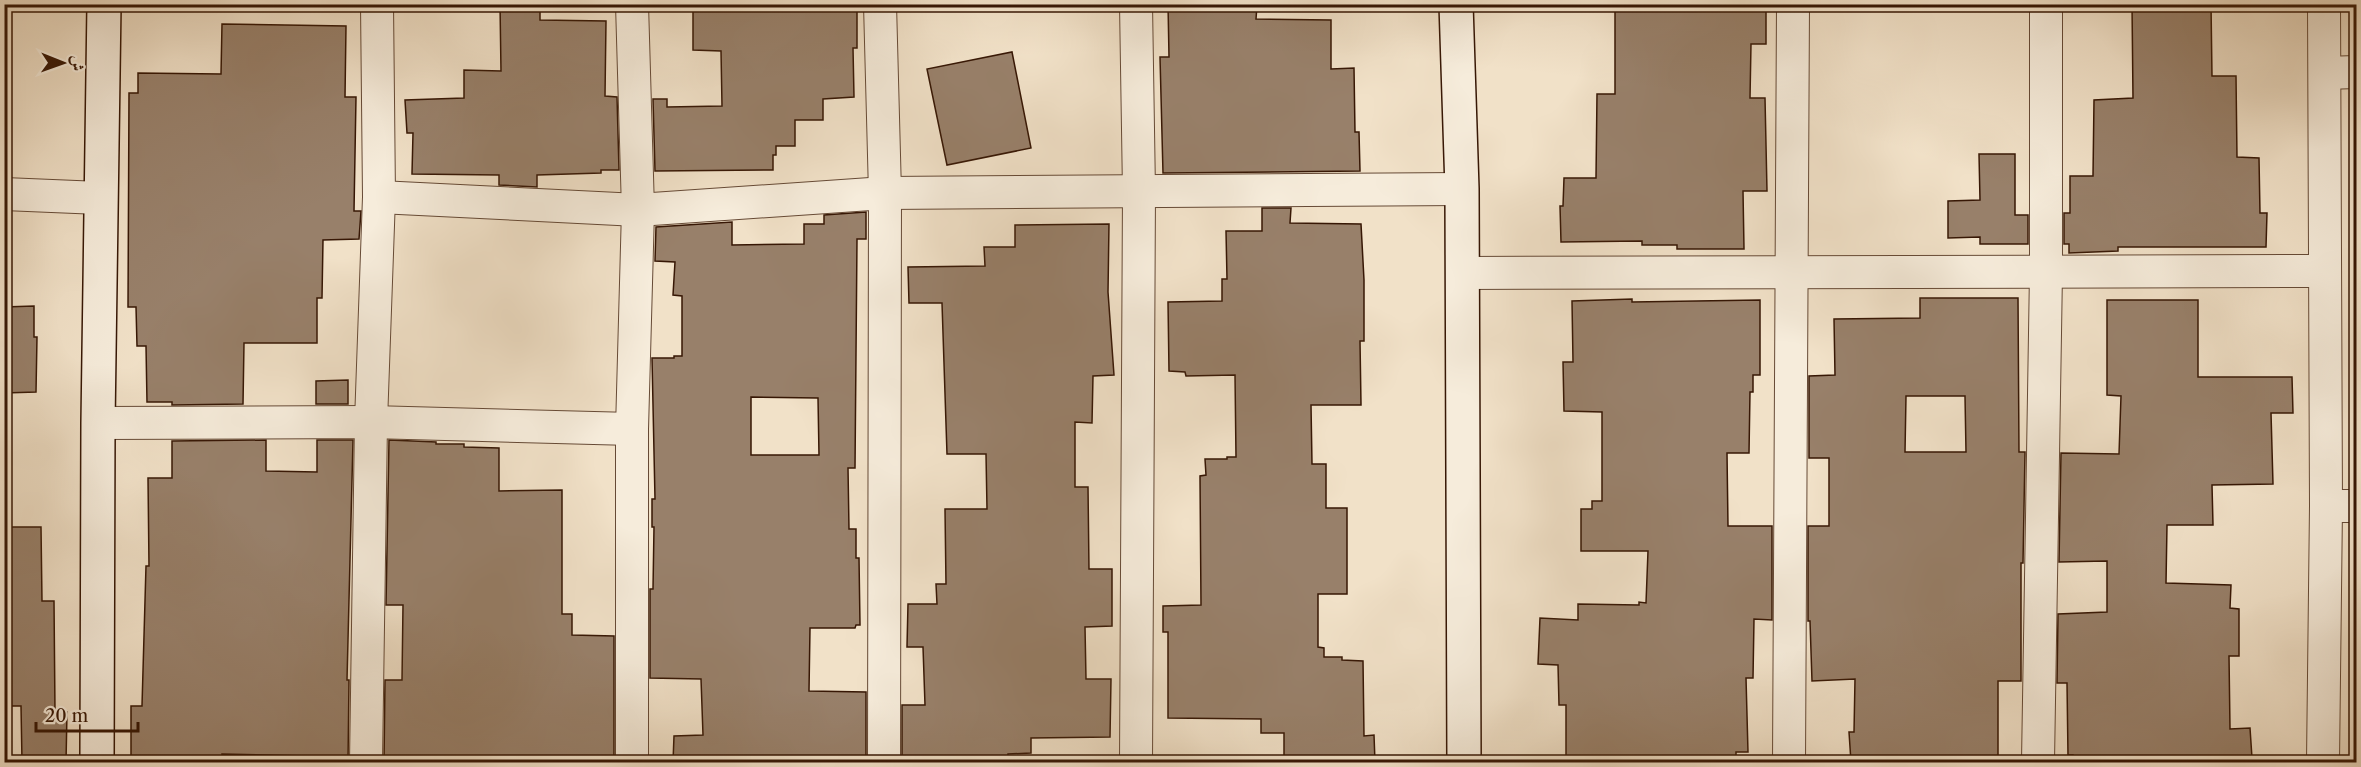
<svg xmlns="http://www.w3.org/2000/svg" width="2361" height="767" viewBox="0 0 2361 767" font-family="'Libre Caslon Text',Amiri,serif">
<rect width="100%" height="100%" fill="#f1e1c8"/>
<filter id="stains"><feTurbulence type="fractalNoise" baseFrequency=".00333" numOctaves="4"/><feColorMatrix values="0 0 0 0 .2 0 0 0 0 .09 0 0 0 0 .02 0 0 0 .5 -.17"/></filter>
<radialGradient id="worn" r=".72"><stop offset=".6" stop-color="#630" stop-opacity="0"/><stop offset="1" stop-color="#630" stop-opacity=".3"/></radialGradient>
<!-- building -->
<g fill="#98806a" stroke="#371705" stroke-width="1.5" fill-rule="evenodd">
<path d="M500,4H540V20L606,21L605,96L617,97L619,170H601V173L537,175V187L499,185V175L412,174L413,133H407L405,100L464,98V70L501,71Z"/>
<path d="M693,4H857V48H853L854,97L823,99V120H795V146H776V155H773V170L655,171L653,99H667V107L722,106L721,51L693,50Z"/>
<path d="M1168,4L1257,5L1256,19L1331,20V69L1354,68L1355,132H1359L1360,171L1163,173L1160,57H1169Z"/>
<path d="M1615,4H1766V44H1751L1750,98H1765L1767,191H1743L1744,249H1677V245H1642V241L1561,242L1560,206H1563L1564,178H1596L1597,94H1615Z"/>
<path d="M2132,4H2211L2212,76H2236L2237,157L2259,158L2260,213H2267L2266,247H2118V251L2069,253V244H2064V213H2070V176H2093L2094,100L2133,98Z"/>
<path d="M222,24L346,26L345,97H356L354,211H361L359,239L323,240L322,298H317V343H244L243,404L172,405V402H147L146,346H137L136,307H128L129,93H138V73L221,74Z"/>
<path d="M1012,52L1031,148L947,165L927,69Z"/>
<path d="M1979,154H2015V215H2028V244H1980V237L1948,238V201L1980,200Z"/>
<path d="M1262,208H1291L1290,223L1361,224L1364,280V341H1360L1361,405H1311L1312,464H1326V508H1347V594H1318V647L1324,648V657H1342V660L1363,661L1364,736L1374,735L1375,762H1284V733H1261V719L1168,718V632H1163V606L1201,605L1200,476L1206,475L1205,459H1227V457H1236L1235,375L1186,376L1185,372L1169,371L1168,302L1222,301V279H1227L1226,231H1262Z"/>
<path d="M866,212V239H857L855,468H848L849,529H856V558H859L860,625H856L855,628H810L809,691L866,692V762L748,761V762H673L674,736L703,735L701,679L650,678V589H653L654,527H652V499H655L652,358H674V356H682V296L673,295L675,262L655,261L656,227L732,222V245L804,244V224H824V215ZM751,397L818,398L819,455H751Z"/>
<path d="M1109,224L1108,292L1114,375L1093,376L1092,423L1075,422V487H1088L1089,569H1112V626L1085,627L1086,679H1111L1110,737L1031,738V753L1008,754V762H902V705H925L923,647H907L908,604H937L936,584H946L945,509H987L986,454H947L942,303H909L908,267L985,266L984,247H1015V225Z"/>
<path d="M1920,298H2018L2019,452H2025L2023,563H2021V681H1998V757L1972,756V762H1851L1849,732H1854L1855,679L1812,681L1810,621H1808V526H1829V458H1809V376L1835,375L1834,319L1920,318ZM1906,396H1965L1966,452H1905Z"/>
<path d="M1632,299V302L1760,300V375H1753V392H1750L1749,453H1727L1728,526H1772V620L1754,619L1753,678H1746L1748,752H1736V762H1566V705H1559L1558,665L1538,664L1540,618L1578,620V604L1639,605V602L1646,603L1648,551H1581V509H1592V501H1602V412L1564,411L1563,362H1573L1572,301Z"/>
<path d="M2107,300H2198V377H2292L2293,413H2271L2273,484L2212,485L2213,525H2167L2166,583L2231,585L2230,608L2239,609V656H2229L2230,729L2250,728L2252,758L2168,762H2074L2073,755H2068L2067,683H2057L2058,614L2107,612V561L2059,562L2061,453L2119,454L2121,396L2107,395Z"/>
<path d="M34,306V337H37L36,392L4,393V307Z"/>
<path d="M348,380V404H316V381Z"/>
<path d="M266,440V471L317,472V440H353L347,680H349L348,762H307V756L222,754V762H131V706H142L146,566H149L148,478H172V441Z"/>
<path d="M389,440L436,442V444H464V447L499,448V491L562,490V614H572V635L614,636V759L567,758V762H384L385,680H402L403,605H386Z"/>
<path d="M7,527H41L42,601H54L55,712H67L66,762L22,761L21,706H6L4,580H7Z"/>
</g>
<g fill="none" stroke-linecap="round" stroke-linejoin="round">
<!-- street casing -->
<g stroke="#664a36" stroke-width="34">
<g id="street">
<path d="M632,4L638,210L632,429V762"/>
<path d="M880,4L885,193L884,762"/>
<path d="M1136,4L1139,192L1136,762"/>
<path d="M2325,73L2356,72"/>
<path d="M4,194L100,198"/>
<path d="M379,197L638,210L885,193L1462,189"/>
<path d="M1463,273L2325,271"/>
<path d="M98,423L371,422L632,429"/>
<path d="M2326,506H2356"/>
<path d="M366,762L371,422L379,197L377,4"/>
<path d="M1789,762L1793,4"/>
<path d="M2038,762L2046,272V4"/>
<path d="M2323,762L2326,506L2324,4"/>
</g>
</g>
<!-- secondary casing -->
<g stroke="#371705" stroke-width="36">
<g id="secondary">
<path d="M1456,4L1462,189L1464,762"/>
<path d="M97,762L98,423L104,4"/>
</g>
</g>
<!-- street -->
<use href="#street" stroke="#f6ecdb" stroke-width="32"/>
<!-- secondary -->
<use href="#secondary" stroke="#f6ecdb" stroke-width="33"/>
</g>
<!-- margin -->
<rect width="2361" height="767" fill="none" stroke="#f1e1c8" stroke-width="24"/>
<rect x="6" y="6" width="2349" height="755" fill="none" stroke="#371705" stroke-width="3"/>
<rect x="12" y="12" width="2337" height="743" fill="none" stroke="#371705" stroke-width="1.5"/>
<!-- north arrow -->
<g transform="translate(63 63) rotate(91)" stroke="#f6ecdb" stroke-width="4.5" paint-order="stroke">
<path d="M0-4.5L10 22L0 15L-10 22Z" fill="#371705"/>
<text y="-9" font-size="16" font-weight="bold" text-anchor="middle" fill="#371705">ش</text>
</g>
<!-- scale -->
<path d="M36 722v9h102v-9" fill="none" stroke="#371705" stroke-width="3"/>
<text x="45" y="722" font-size="18" fill="#371705" stroke="#f6ecdb" stroke-width="4.5" paint-order="stroke">20 m</text>
<rect width="100%" height="100%" filter="url(#stains)"/>
<rect width="100%" height="100%" fill="url(#worn)"/>
</svg>
